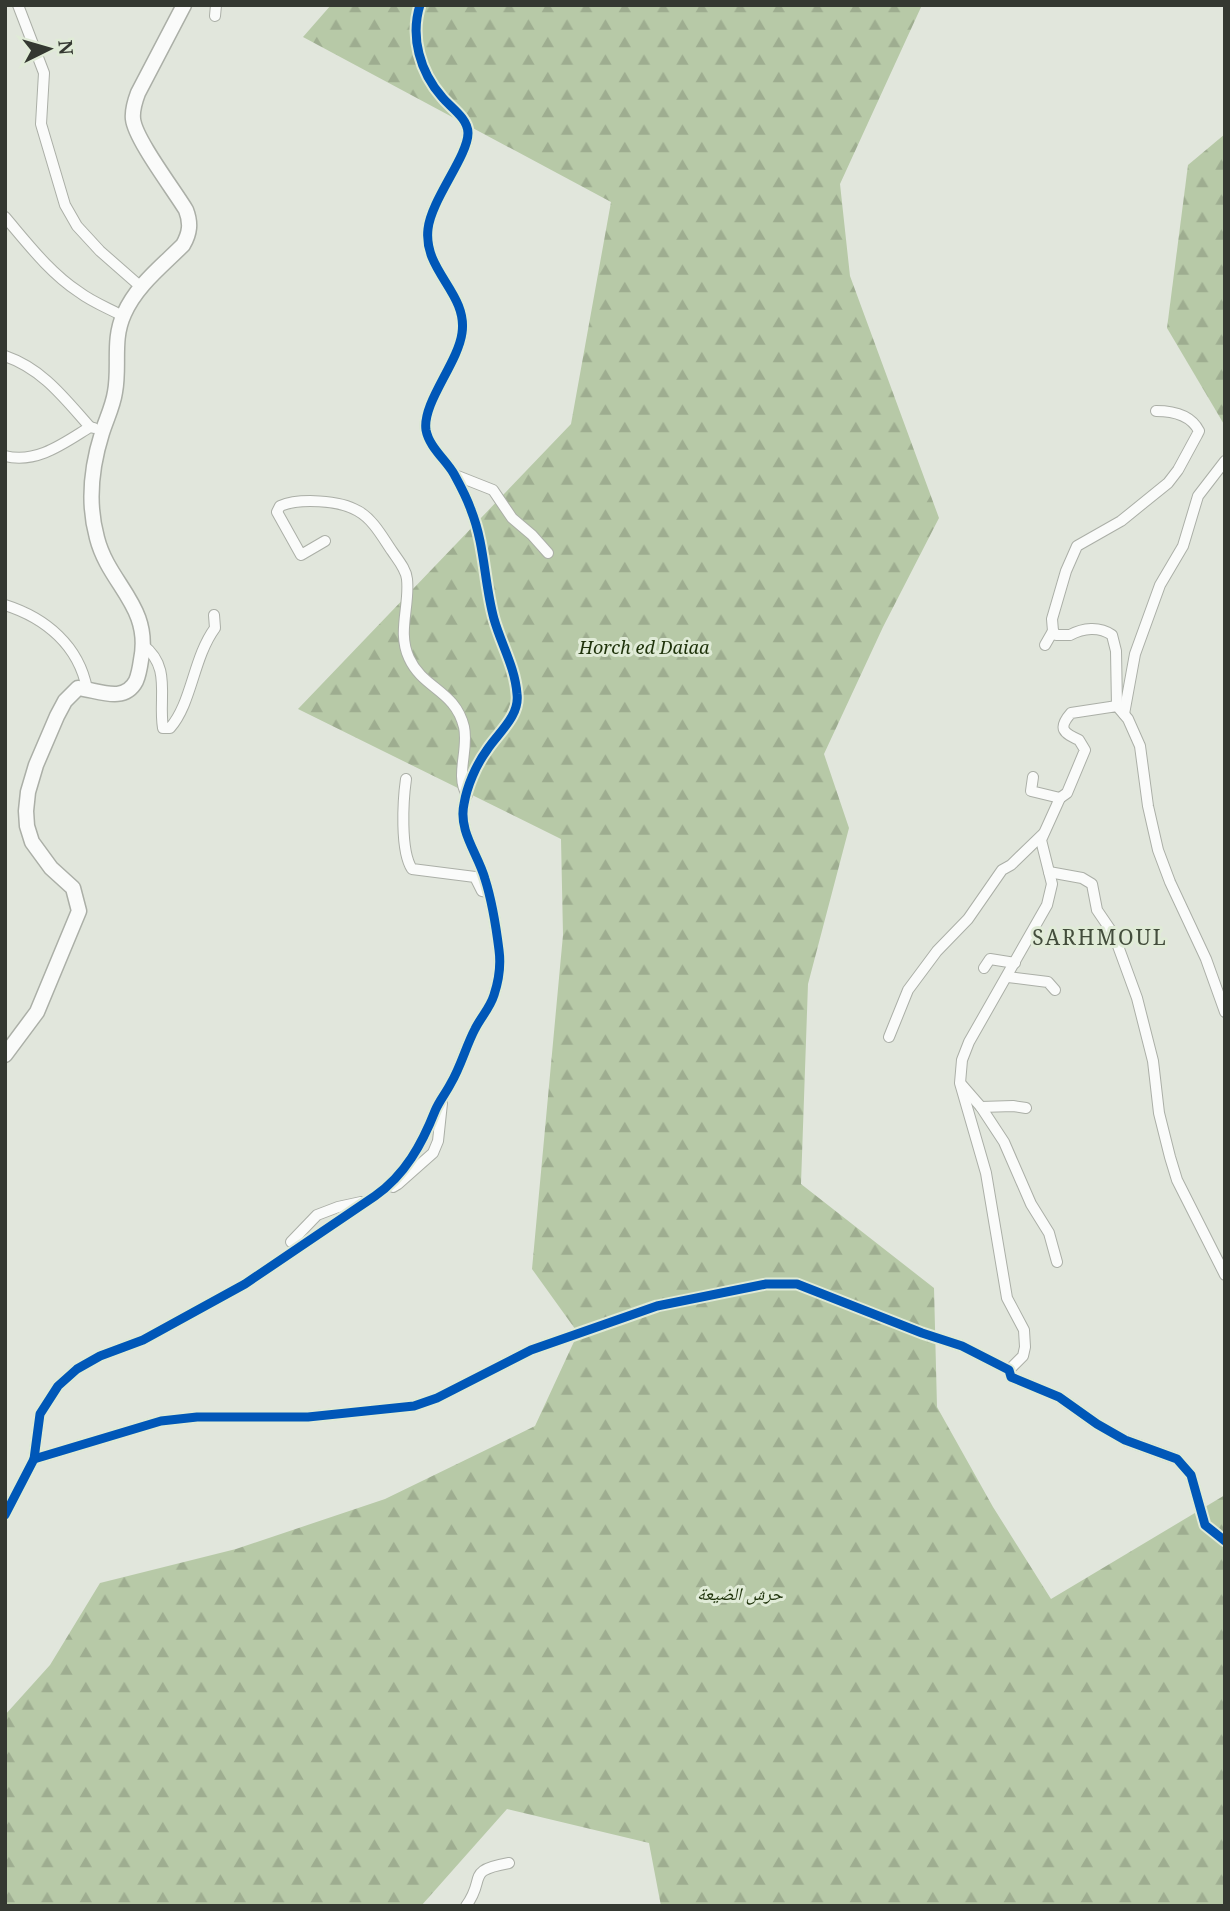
<svg xmlns="http://www.w3.org/2000/svg" width="1230" height="1911" viewBox="0 0 1230 1911" font-family="'Noto Serif','Noto Naskh Arabic',serif">
<defs>
<pattern id="forest-firs" width="22" height="20" patternUnits="userSpaceOnUse" patternTransform="scale(1.75)"><rect width="22" height="20" fill="#b7c9a7"/><path d="M5 1l3.5 6h-7zM16 11l3.5 6h-7z" fill="#9ead90"/></pattern>
</defs>
<rect width="100%" height="100%" fill="#e1e6dc"/>
<!-- forest -->
<g fill="url(#forest-firs)">
<path d="M331,5H922L840,184L850,276L939,518L883,627L824,754L849,828L808,984L801,1184L934,1288L937,1407L993,1507L1051,1599L1225,1495V1906H661L649,1843L507,1809L421,1906H5V1715L50,1665L100,1583L236,1549L385,1499L535,1426L578,1333L532,1269L563,935L561,839L298,709L571,424L611,202L303,37Z"/>
<path d="M1225,134V426L1167,328L1188,165Z"/>
</g>
<g fill="none" stroke-linecap="round" stroke-linejoin="round">
<!-- street casing -->
<g stroke="#abafa7" stroke-width="12">
<g id="street">
<path d="M18,5L44,73L41,124L65,205L77,226L100,251L141,287"/>
<path d="M215,16L216,5"/>
<path d="M5,217C28,244 50,273 79,292C92,302 108,308 123,316"/>
<path d="M5,356C43,369 65,399 90,427"/>
<path d="M5,456C37,464 64,443 90,427L94,428"/>
<path d="M455,475L493,490L512,518L532,535L548,553"/>
<path d="M325,541L301,555L277,512L280,506C299,498 340,500 358,511C373,519 383,538 392,551C398,560 406,569 407,579C410,606 397,632 409,658C423,689 455,690 464,727C469,750 455,775 467,795"/>
<path d="M5,605C46,618 79,646 87,689"/>
<path d="M143,645C172,667 158,698 163,728H170C192,703 193,658 215,628L214,615"/>
<path d="M1045,645L1053,631"/>
<path d="M1117,706L1116,651L1112,635C1099,626 1083,628 1070,635H1056L1053,631L1052,619L1066,571L1077,546L1121,521L1168,483L1178,470L1197,435L1199,431C1191,415 1172,411 1156,411"/>
<path d="M1124,714L1135,654L1160,585L1183,546L1198,496L1225,461"/>
<path d="M1033,777L1031,791L1060,798"/>
<path d="M406,779C403,800 400,851 412,869L475,877L482,891L488,892"/>
<path d="M1049,872L1082,878L1092,884L1097,910L1114,935L1137,998L1153,1061L1159,1113L1170,1157L1177,1180L1225,1275"/>
<path d="M984,968L990,959L1015,963"/>
<path d="M1008,977L1048,982L1055,990"/>
<path d="M889,1037L908,990L937,951L968,919L1002,870L1011,865L1043,834"/>
<path d="M961,1084L981,1107L1004,1142L1031,1204L1049,1233L1057,1262"/>
<path d="M981,1107L1013,1106L1026,1108"/>
<path d="M393,1187L398,1184L433,1153L438,1141L442,1103"/>
<path d="M291,1242L317,1215L338,1207L361,1202"/>
<path d="M1009,1370L1023,1356L1025,1347L1024,1330L1007,1298L986,1173L960,1083L962,1060L969,1042L1047,905L1052,884L1041,840L1060,798L1067,793L1085,750L1079,740C1064,733 1057,729 1071,713L1117,706L1128,719L1140,746L1148,806L1158,850L1170,882L1206,959L1225,1012"/>
<path d="M34,1459L161,1421L197,1417H308L414,1406L437,1398L531,1350L657,1306L766,1284H797L922,1333L962,1346L1009,1370L1011,1377L1059,1397L1097,1424L1125,1440L1177,1459L1191,1475L1205,1525L1225,1541"/>
<path d="M5,1515L34,1459L40,1414L58,1386L77,1369L100,1356L143,1340L245,1284L375,1196C405,1175 422,1144 435,1111C439,1101 446,1093 451,1083C461,1066 466,1046 475,1029C481,1017 490,1008 494,995C499,980 501,965 499,950C496,926 492,901 485,879C478,854 458,831 464,804C467,786 476,765 487,750C498,733 520,716 517,694C515,667 501,644 494,619C484,583 485,545 471,510C467,498 460,485 454,474C446,460 429,447 426,430C422,403 458,363 462,333C468,293 423,271 428,229C431,200 468,156 468,133C468,118 450,107 442,97C420,72 410,37 420,5"/>
<path d="M466,1906C487,1878 464,1871 509,1863"/>
</g>
</g>
<!-- secondary casing -->
<g stroke="#abafa7" stroke-width="17">
<path id="secondary" d="M5,1055L37,1012L79,911L73,888L51,868L32,842L27,826L26,811L28,792L36,765L57,716L65,701L78,688C98,690 124,704 136,681C139,674 140,667 141,660C152,606 109,585 97,538C87,502 91,468 102,433C106,420 113,406 115,392C120,366 112,340 124,314C136,286 162,266 183,245C190,233 191,223 186,210C174,190 135,139 133,119C132,110 135,101 138,93L184,5"/>
</g>
<!-- street -->
<use href="#street" stroke="#fafbfa" stroke-width="10"/>
<!-- secondary -->
<use href="#secondary" stroke="#fafbfa" stroke-width="14"/>
<!-- cycleway casing -->
<g stroke="#e0ebd7" stroke-width="13">
<g id="cycleway">
<path d="M34,1459L161,1421L197,1417H308L414,1406L437,1398L531,1350L657,1306L766,1284H797L922,1333L962,1346L1009,1370L1011,1377L1059,1397L1097,1424L1125,1440L1177,1459L1191,1475L1205,1525L1225,1541"/>
<path d="M5,1515L34,1459L40,1414L58,1386L77,1369L100,1356L143,1340L245,1284L375,1196C405,1175 422,1144 435,1111C439,1101 446,1093 451,1083C461,1066 466,1046 475,1029C481,1017 490,1008 494,995C499,980 501,965 499,950C496,926 492,901 485,879C478,854 458,831 464,804C467,786 476,765 487,750C498,733 520,716 517,694C515,667 501,644 494,619C484,583 485,545 471,510C467,498 460,485 454,474C446,460 429,447 426,430C422,403 458,363 462,333C468,293 423,271 428,229C431,200 468,156 468,133C468,118 450,107 442,97C420,72 410,37 420,5"/>
</g>
</g>
<!-- cycleway -->
<use href="#cycleway" stroke="#0057b8" stroke-width="9"/>
</g>
<g text-anchor="middle" stroke-width="6" stroke-linejoin="round" paint-order="stroke">
<!-- park labels -->
<g font-size="18" font-style="italic" fill="#1e320a" stroke="#e0ebd7">
<text x="644" y="654">Horch ed Daiaa</text>
<text x="740" y="1600">حرش الضيعة</text>
</g>
<!-- quarter labels -->
<g font-size="21" letter-spacing="2" fill="#434d3c" stroke="#e0ebd7">
<text x="1100" y="945">SARHMOUL</text>
</g>
</g>
<!-- border -->
<rect width="1230" height="1911" fill="none" stroke="#343831" stroke-width="14"/>
<!-- north arrow -->
<g transform="translate(49 49) rotate(85)" stroke="#e0ebd7" stroke-width="5" paint-order="stroke">
<path d="M0-5L12 26L0 18L-12 26Z" fill="#343831"/>
<text y="-10" font-size="19" font-weight="bold" text-anchor="middle" fill="#343831">N</text>
</g>
</svg>
